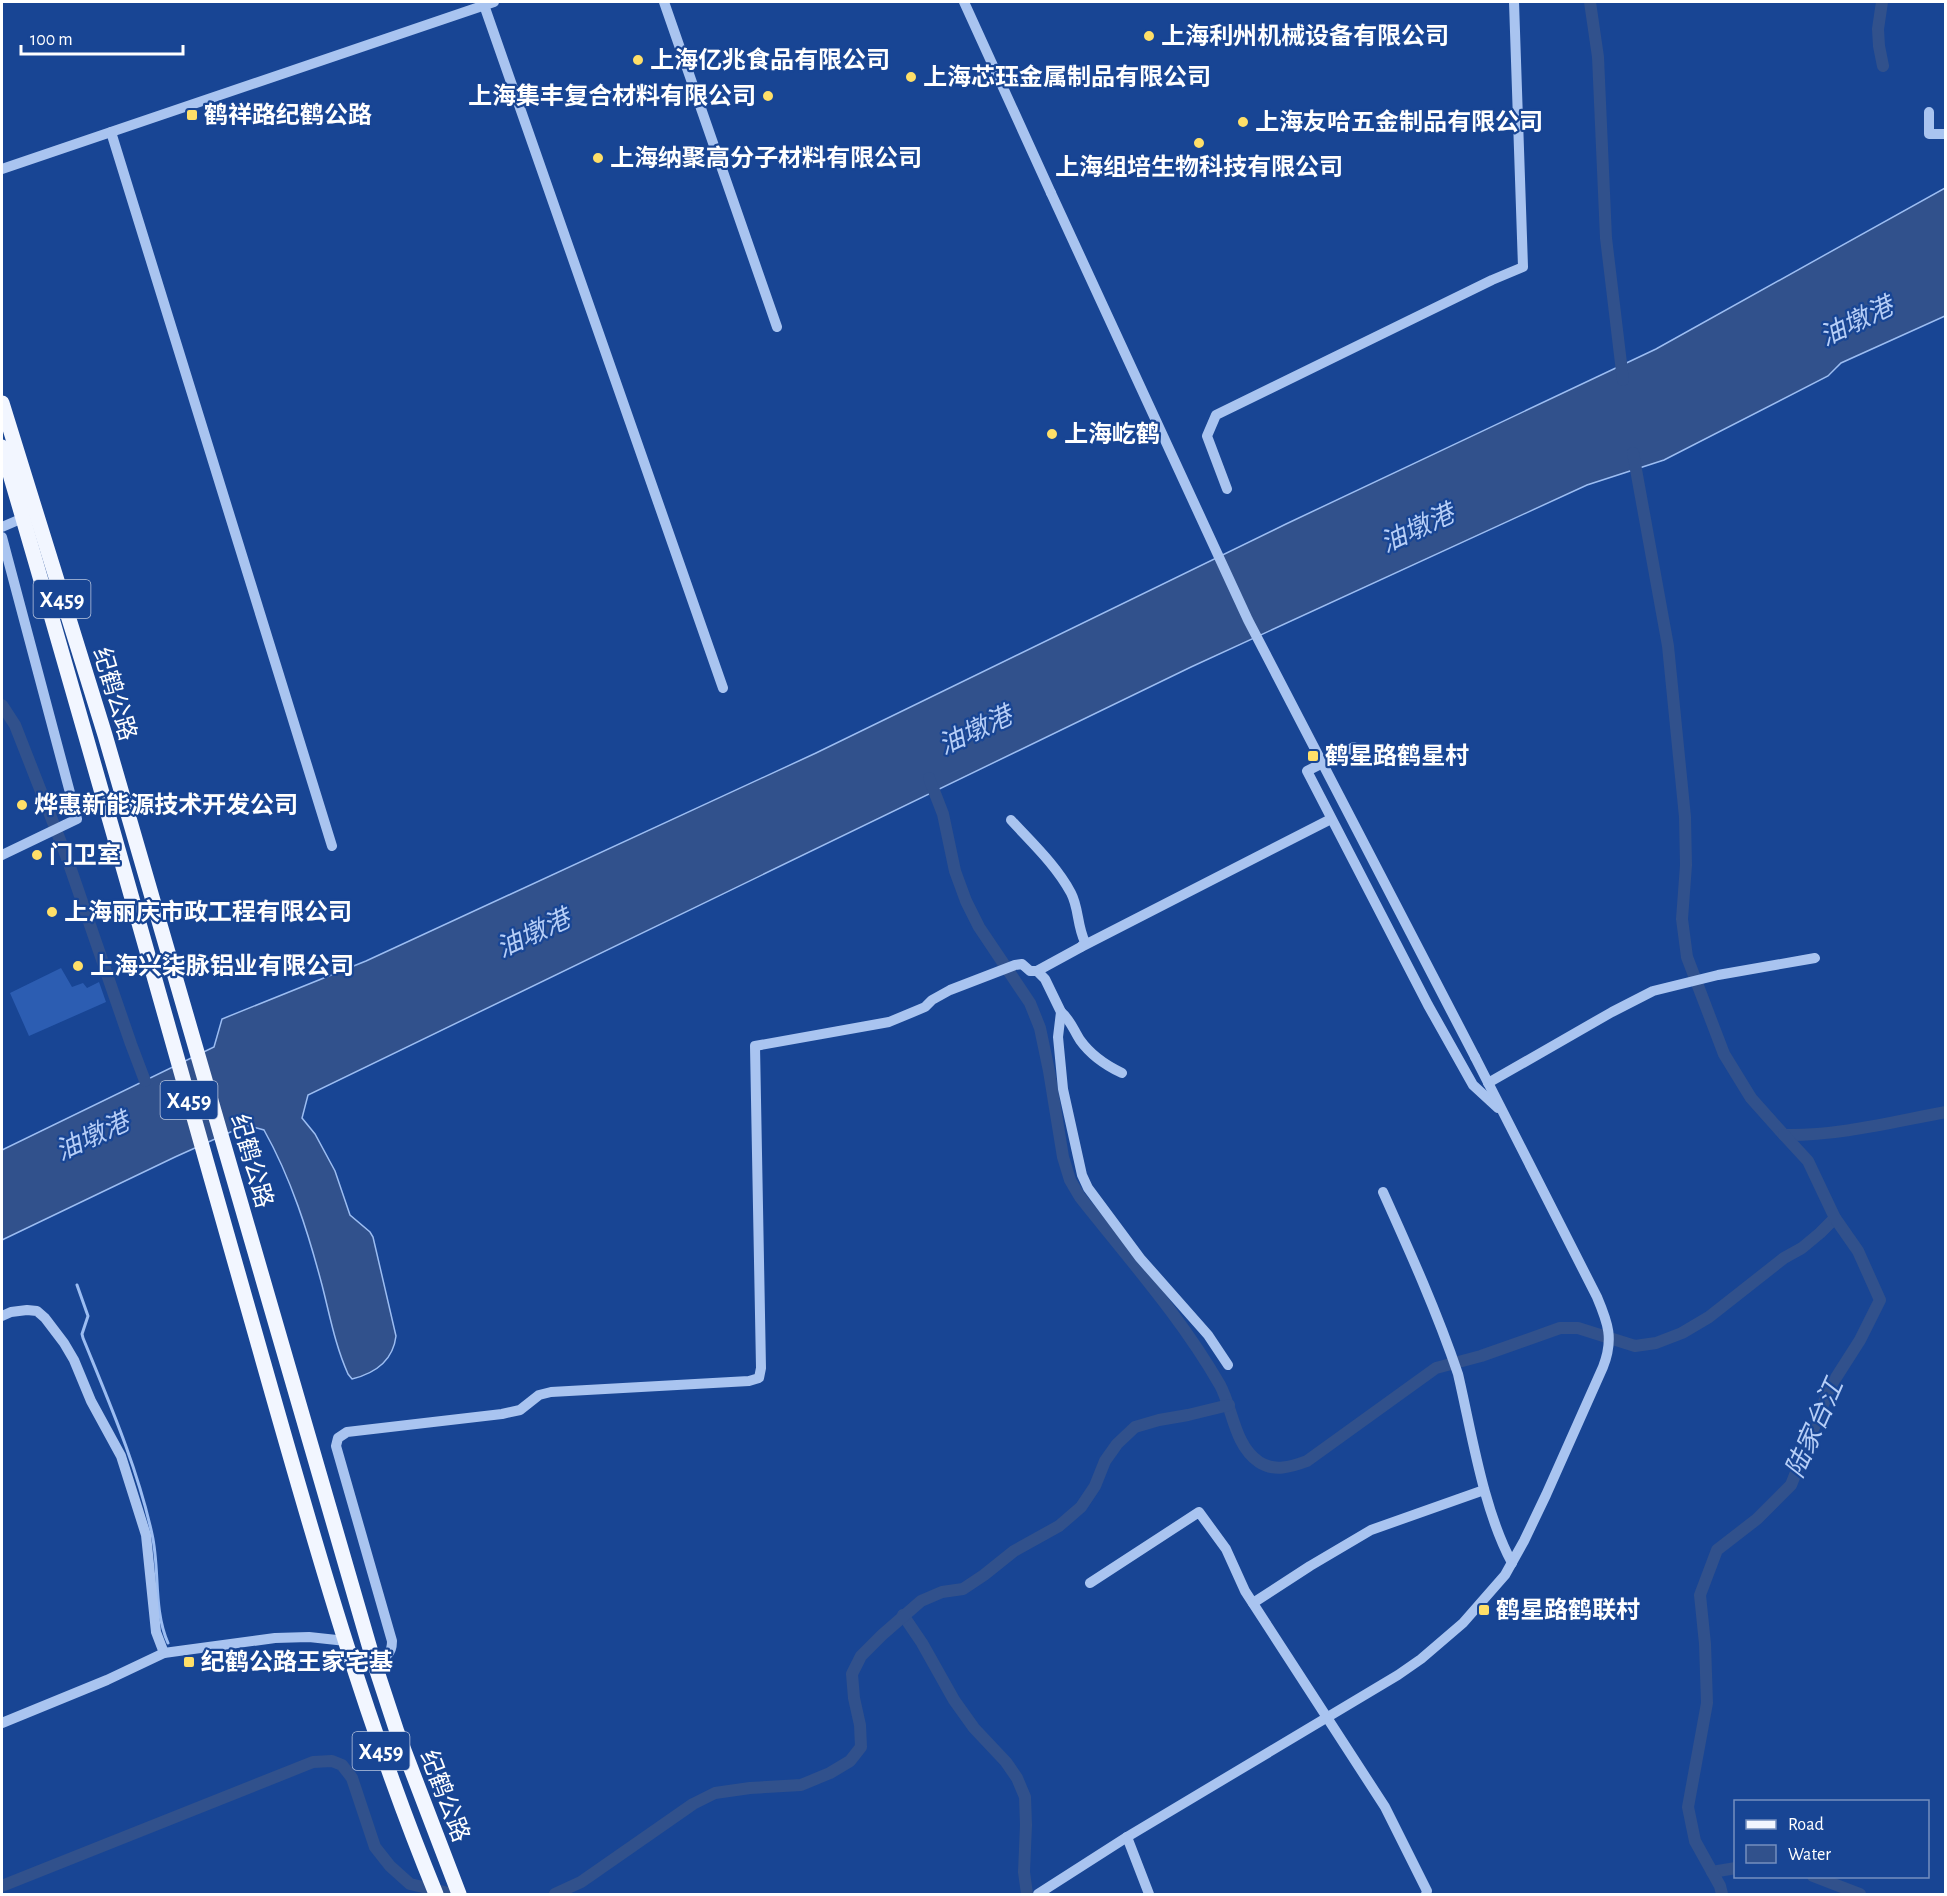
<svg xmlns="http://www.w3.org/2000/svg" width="1947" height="1896" viewBox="0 0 1947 1896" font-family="'Alegreya Sans','Noto Sans SC',sans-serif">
<rect width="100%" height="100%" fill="#184594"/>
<!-- green -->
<path fill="#2c5db2" d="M61,968L72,987L83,983L87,988L99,982L106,1002L29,1036L10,993Z"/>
<!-- water -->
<path fill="#31518c" stroke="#9cbdf2" stroke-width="1.5" d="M1945,188V316L1841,363L1828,376L1664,460L1587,485L1191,667L308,1095L302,1118L315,1134L335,1171L350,1215L370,1232L373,1237L396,1336C393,1361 376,1373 352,1379L348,1374C335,1345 330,1316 322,1285C308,1232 291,1178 264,1130L246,1125L175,1157L2,1240V1150L214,1047L222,1019L366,961L816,753L1286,524L1656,349Z"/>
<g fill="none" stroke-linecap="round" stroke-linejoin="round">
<!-- stream -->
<path stroke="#9cbdf2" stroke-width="3" d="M77,1285L88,1316L82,1334L83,1338C109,1402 137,1466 152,1534C160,1569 153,1609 168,1643"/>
<!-- canal -->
<g stroke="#31518c" stroke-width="12">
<path d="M1590,2L1598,57L1606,238L1623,380"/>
<path d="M1882,2L1878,29L1879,46L1883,66"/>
<path d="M1633,453L1668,646L1685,817L1686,865L1682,919L1687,957L1724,1054L1751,1098L1784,1135C1838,1136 1892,1122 1946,1112"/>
<path d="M2,705L15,725L67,858L131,1044L145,1081"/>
<path d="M929,778L943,814L955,871L966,901L979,927L1030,1003L1040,1028L1049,1071L1063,1157L1070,1180L1080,1197C1128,1258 1181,1317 1220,1385C1233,1409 1234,1445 1259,1462C1274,1472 1291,1467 1307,1461L1436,1368L1481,1356L1560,1328H1578L1635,1346L1656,1343L1682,1333L1709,1317L1784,1258L1802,1248L1820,1233L1835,1218"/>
<path d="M903,1615L922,1643L954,1700L974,1728L1006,1762L1017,1778L1025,1797L1026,1825L1024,1872L1027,1894"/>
<path d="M1712,1872L1736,1868"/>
<path d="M1813,1876L1860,1894"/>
<path d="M2,1886L313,1762L332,1761L342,1765L352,1778L375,1847L390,1866L410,1884L453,1894"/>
<path d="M555,1894L581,1882L693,1804L715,1793L750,1788L801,1785L830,1773L850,1761L861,1747L860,1725L854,1698L852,1674L861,1656L882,1635L921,1601L942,1592L963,1589L984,1575L1014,1551L1059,1526L1081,1507L1095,1486L1105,1461L1117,1444L1135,1427L1159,1420L1188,1415L1229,1405"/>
<path d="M1722,1894L1720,1886L1695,1841L1688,1807L1707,1703L1705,1644L1700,1595L1717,1550L1757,1519L1791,1485L1830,1387L1860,1340L1880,1300L1858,1251L1835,1218L1808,1161L1784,1135"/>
</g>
<!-- minor -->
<g stroke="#a9c4f0" stroke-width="10">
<path d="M664,2L777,327"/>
<path d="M964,2L1051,193"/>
<path d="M484,5L723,688"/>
<path d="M1929,112V134H1946"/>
<path d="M111,132L332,846"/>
<path d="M2,169L494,2"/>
<path d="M1227,489L1207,436L1216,415L1492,280L1523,267L1514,2"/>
<path d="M2,527L23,518"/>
<path d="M2,537L77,819L2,855"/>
<path d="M1354,747L1307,771L1428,1005L1473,1085L1498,1108"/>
<path d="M1011,820C1032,843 1056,865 1071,893C1079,908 1077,926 1085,942L1081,947"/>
<path d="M1037,971L1045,979L1061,1012L1058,1037L1063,1089L1082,1175L1088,1188L1140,1258L1208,1335L1228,1365"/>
<path d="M1061,1012C1070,1019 1074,1031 1080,1040C1090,1054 1107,1066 1122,1073"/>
<path d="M1488,1083L1612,1012L1653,991L1718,975L1815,958"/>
<path d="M1383,1192C1410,1252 1437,1312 1458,1374C1472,1434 1483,1509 1512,1563"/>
<path d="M2,1316L11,1312L27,1310L37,1311L45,1318L64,1343L74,1360L91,1401L121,1456L146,1535L156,1632L164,1653"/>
<path d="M1090,1583L1199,1512L1226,1549L1245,1591L1385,1807L1427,1891L1426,1894"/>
<path d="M1253,1603L1310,1566L1371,1530L1484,1490"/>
<path d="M373,1659C386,1657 392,1655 392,1641L336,1446L338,1438L347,1432L502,1414L520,1410L539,1395L551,1392L749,1381L759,1378L761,1368L755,1046L889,1022L925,1007L932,1000L950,990L1015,965L1022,964L1030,971H1037L1081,947L1331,819"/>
<path d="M2,1723L107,1680L164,1653L275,1638L309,1637L346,1641"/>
<path d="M1127,1837L1149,1894"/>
<path d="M1038,1894L1127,1837L1398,1675L1421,1659L1463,1623L1505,1575L1524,1541L1546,1495L1603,1367C1614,1339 1608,1323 1597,1297L1475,1057"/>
</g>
<!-- major -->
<g stroke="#f2f6ff" stroke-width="15">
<path d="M2,403L105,735L373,1659L397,1732L459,1894"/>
<path d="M2,447C86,731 165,1017 246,1301C303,1501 357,1702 436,1894"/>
</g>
<!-- minor-bridge -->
<path stroke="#a9c4f0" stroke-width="10" d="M1051,193L1248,620L1475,1057"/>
</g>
<!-- markers -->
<g fill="#ffdf68" stroke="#184594" stroke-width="2">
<circle cx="1149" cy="36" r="6"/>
<circle cx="638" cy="60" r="6"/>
<circle cx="911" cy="77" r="6"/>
<circle cx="768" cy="96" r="6"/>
<rect x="186" y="109" width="12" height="12" rx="3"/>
<circle cx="1243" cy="122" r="6"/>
<circle cx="1199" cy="143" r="6"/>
<circle cx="598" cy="158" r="6"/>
<circle cx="1052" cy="434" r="6"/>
<rect x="1307" y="750" width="12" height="12" rx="3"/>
<circle cx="22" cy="805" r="6"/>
<circle cx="37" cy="855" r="6"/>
<circle cx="52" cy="912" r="6"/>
<circle cx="78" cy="966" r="6"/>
<rect x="1478" y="1604" width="12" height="12" rx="3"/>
<rect x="183" y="1656" width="12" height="12" rx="3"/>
</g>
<g text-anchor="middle" stroke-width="4.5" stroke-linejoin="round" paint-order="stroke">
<!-- shield labels -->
<g fill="#184594" stroke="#bac7df" stroke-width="1.5">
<rect x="33.5" y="580" width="57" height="38" rx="4.5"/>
<rect x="160.5" y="1081" width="57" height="38" rx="4.5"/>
<rect x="352.5" y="1732" width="57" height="38" rx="4.5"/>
</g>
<g font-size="22" font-weight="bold" fill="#fff">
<text x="62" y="607">X459</text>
<text x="189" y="1108">X459</text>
<text x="381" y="1759">X459</text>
</g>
<!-- poi labels -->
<g font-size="24" font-weight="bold" fill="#fff" stroke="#184594" text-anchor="start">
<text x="1161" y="44">上海利州机械设备有限公司</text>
<text x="650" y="68">上海亿兆食品有限公司</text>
<text x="923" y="85">上海芯珏金属制品有限公司</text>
<text x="756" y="104" text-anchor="end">上海集丰复合材料有限公司</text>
<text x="204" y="123">鹤祥路纪鹤公路</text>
<text x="1255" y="130">上海友哈五金制品有限公司</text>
<text x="610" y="166">上海纳聚高分子材料有限公司</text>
<text x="1199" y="175" text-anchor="middle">上海组培生物科技有限公司</text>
<text x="1064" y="442">上海屹鹤</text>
<text x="1325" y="764">鹤星路鹤星村</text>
<text x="34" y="813">烨惠新能源技术开发公司</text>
<text x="49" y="863">门卫室</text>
<text x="64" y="920">上海丽庆市政工程有限公司</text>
<text x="90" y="974">上海兴柒脉铝业有限公司</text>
<text x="1496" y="1618">鹤星路鹤联村</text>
<text x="201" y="1670">纪鹤公路王家宅基</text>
</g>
<!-- street labels -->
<g font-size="24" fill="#fff" stroke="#184594">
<text transform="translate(115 694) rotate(73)" y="8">纪鹤公路</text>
<text transform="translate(252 1161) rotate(74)" y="8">纪鹤公路</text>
<text transform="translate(445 1796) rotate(69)" y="8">纪鹤公路</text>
</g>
<!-- water labels -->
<g font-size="26" font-style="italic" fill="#b6cef7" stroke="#184594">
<text transform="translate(1856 321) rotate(-26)" y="9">油墩港</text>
<text transform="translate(1417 528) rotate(-25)" y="9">油墩港</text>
<text transform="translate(975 730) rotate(-25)" y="9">油墩港</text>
<text transform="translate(533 933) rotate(-25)" y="9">油墩港</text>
<text transform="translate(92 1136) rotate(-25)" y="9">油墩港</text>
<text transform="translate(1814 1428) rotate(-66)" y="9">陆家台江</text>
</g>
</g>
<!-- border -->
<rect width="1947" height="1896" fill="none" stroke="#ffffff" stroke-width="6"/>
<!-- legend -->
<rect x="1734" y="1800" width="195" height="78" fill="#184594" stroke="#748fbf" stroke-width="1.5"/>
<rect x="1746" y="1820" width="30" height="9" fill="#f2f6ff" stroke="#748fbf" stroke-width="1.5"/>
<text x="1788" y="1830" font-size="18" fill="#ffffff">Road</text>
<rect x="1746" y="1845" width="30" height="18" fill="#31518c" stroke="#748fbf" stroke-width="1.5"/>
<text x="1788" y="1860" font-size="18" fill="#ffffff">Water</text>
<!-- scale -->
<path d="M21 45v9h162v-9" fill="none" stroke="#ffffff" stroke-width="3"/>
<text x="30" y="45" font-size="18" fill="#ffffff" stroke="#184594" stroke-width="4.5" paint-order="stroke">100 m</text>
</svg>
